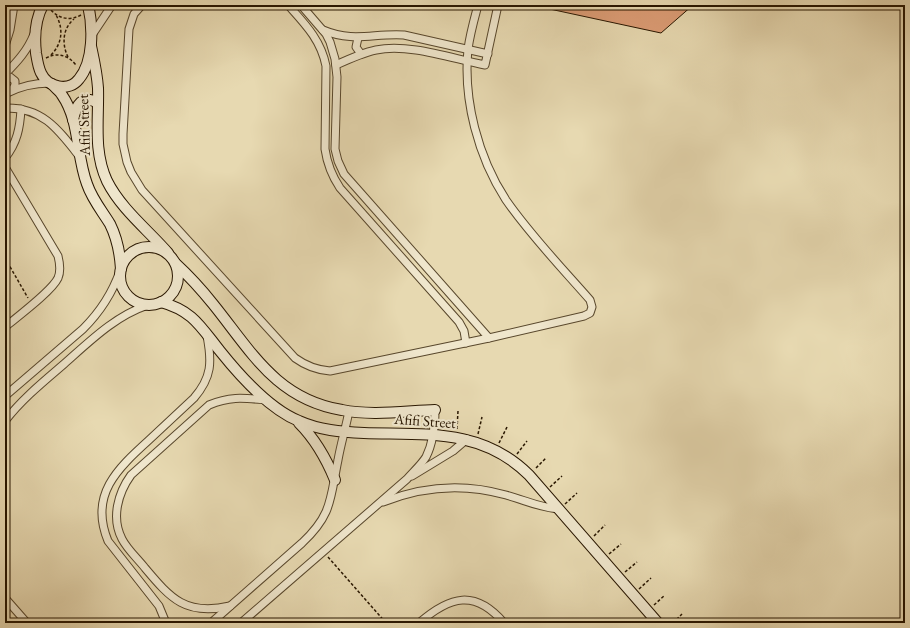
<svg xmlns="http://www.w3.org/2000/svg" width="910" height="628" viewBox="0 0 910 628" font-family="'EB Garamond',serif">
<rect width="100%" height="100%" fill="#e7d9b1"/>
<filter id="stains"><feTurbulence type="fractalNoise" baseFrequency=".005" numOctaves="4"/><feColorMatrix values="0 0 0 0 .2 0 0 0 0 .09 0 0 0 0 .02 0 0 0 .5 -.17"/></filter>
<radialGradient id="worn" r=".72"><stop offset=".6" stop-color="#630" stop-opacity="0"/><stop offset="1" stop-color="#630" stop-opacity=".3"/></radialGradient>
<!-- building -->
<path fill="#db9c75" stroke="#281600" d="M545,5H693L661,33L545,8Z"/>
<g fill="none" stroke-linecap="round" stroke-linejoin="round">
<!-- street casing -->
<g stroke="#58472c" stroke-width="9">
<g id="street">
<path d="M142,5L134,14L129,29L123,134V144L127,162L131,172L142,190L295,358C306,366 317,370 330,371L489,338L584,316L590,313L592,307L590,300C562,268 531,236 506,200C478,157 463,100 468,49C470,34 474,20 478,5"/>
<path d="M288,5C305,24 321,40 326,66L325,149C327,163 332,176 340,188L459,322L464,331L466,343"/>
<path d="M301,5L326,34L330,42L335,59L337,77L335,149L338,161L344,174L489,338"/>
<path d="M323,30C354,43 373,33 404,35L488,54"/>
<path d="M92,35L112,5"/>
<path d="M358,38L356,47L361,54"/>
<path d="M5,46L10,30L14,5"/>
<path d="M336,65C349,59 362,53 376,50C409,43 453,59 485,65L498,5"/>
<path d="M5,74C17,62 28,50 34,34"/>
<path d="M5,79L10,77L15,81V85L12,90"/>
<path d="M5,94C20,86 34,83 50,83"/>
<path d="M5,108C42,107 58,129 79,156"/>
<path d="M5,158C17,143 20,128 21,109"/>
<path d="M5,167L58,256C60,264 61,271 58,278C52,291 17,317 5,327"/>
<path d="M5,396L83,329C100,312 112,294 120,271"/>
<path d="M5,421C22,399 43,382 64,364C90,341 115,316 148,305"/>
<path d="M412,476L453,451L467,439"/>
<path d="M383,502C423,486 464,483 506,495C525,500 540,508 560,509"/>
<path d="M5,598L27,623"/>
<path d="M230,606C186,616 171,599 145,568C137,558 127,549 122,539C111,518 118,493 131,475L209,405C230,396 244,398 266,400"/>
<path d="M5,619L8,623"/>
<path d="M166,623L159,606L108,541C89,495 117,469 149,440C164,426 179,412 194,398C212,377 212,362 207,336"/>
<path d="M211,623L302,543C333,514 330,498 338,460C341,443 346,427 349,411"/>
<path d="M241,623L407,479C413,472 421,465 426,457C433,443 435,426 435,410"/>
<path d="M419,623C450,596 475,589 504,623"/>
</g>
</g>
<!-- secondary casing -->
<g stroke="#281600" stroke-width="12">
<g id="secondary">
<path d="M43,5C35,20 34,36 36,53C37,59 38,67 41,73C48,88 69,92 79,79C94,61 93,26 88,5"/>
<path d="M91,46C94,60 97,73 98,88C99,119 93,151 107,181C121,209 148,230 168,253"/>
<path d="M52,84C55,88 60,91 62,95C80,121 76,155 87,184C92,199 102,211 110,224C117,238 120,253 121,269"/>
<path d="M73,120C76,105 82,94 98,103"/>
<circle cx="149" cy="276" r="29"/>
<path d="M176,264C189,276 201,289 213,304C251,351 276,399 342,410C370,416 406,411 435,410"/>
<path d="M161,302C193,311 200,326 220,351C240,376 269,409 299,421C319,430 341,432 364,433C425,435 482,428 529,475L658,623"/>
<path d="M299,423C316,440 326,458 335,480"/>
</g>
</g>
<!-- path -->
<g stroke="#281600" stroke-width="1.5" stroke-dasharray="3 2" stroke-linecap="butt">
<path d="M51,10C59,19 70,21 81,15"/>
<path d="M51,55C62,44 64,29 56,15"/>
<path d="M68,57C62,45 62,29 74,19"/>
<path d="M46,58C57,52 68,55 76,65"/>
<path d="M5,258L28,298"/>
<path d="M457,429L458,411"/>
<path d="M478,434L482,417"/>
<path d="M499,443L507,427"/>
<path d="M517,454L527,441"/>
<path d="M536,468L546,458"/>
<path d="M550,487L562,476"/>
<path d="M565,504L577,493"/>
<path d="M594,536L605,525"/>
<path d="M609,554L621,544"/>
<path d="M328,557L386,623"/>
<path d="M625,572L637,562"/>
<path d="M639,589L651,578"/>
<path d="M654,605L665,595"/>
<path d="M673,623L682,614"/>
</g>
<!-- street -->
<use href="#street" stroke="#efe6cc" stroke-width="7"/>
<!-- secondary -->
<use href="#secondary" stroke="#efe6cc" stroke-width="10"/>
</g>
<g text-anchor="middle" stroke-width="4" stroke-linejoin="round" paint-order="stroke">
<!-- street labels -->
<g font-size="15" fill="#281600" stroke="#efe6cc">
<text transform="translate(84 125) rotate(-92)" y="5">Afifi Street</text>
<text transform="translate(425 421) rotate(4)" y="5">Afifi Street</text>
</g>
</g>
<!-- margin -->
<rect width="910" height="628" fill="none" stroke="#e7d9b1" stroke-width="20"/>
<rect x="6" y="6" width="898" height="616" fill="none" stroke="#281600" stroke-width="2"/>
<rect x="10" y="10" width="890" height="608" fill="none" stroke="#281600"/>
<rect width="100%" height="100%" filter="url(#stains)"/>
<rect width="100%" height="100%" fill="url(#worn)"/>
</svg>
